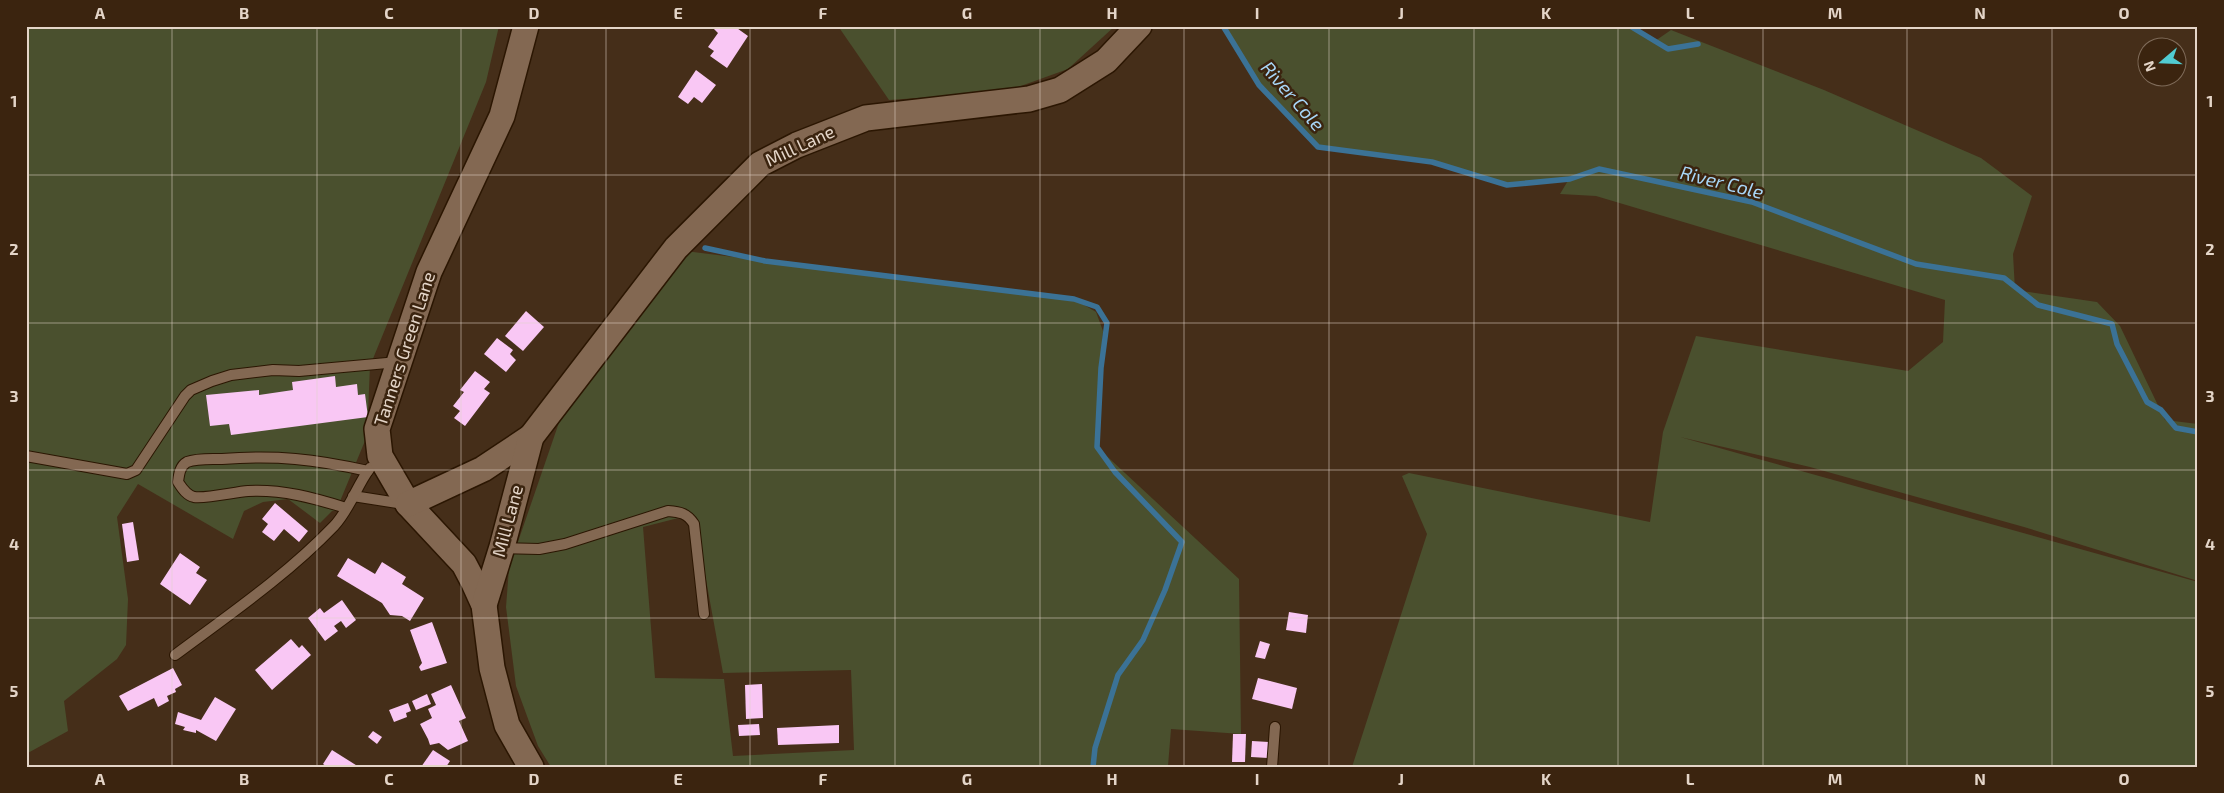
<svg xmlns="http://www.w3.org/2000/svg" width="2224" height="793" viewBox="0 0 2224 793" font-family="'Exo 2',sans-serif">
<rect width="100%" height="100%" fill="#452e19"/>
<!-- green -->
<g fill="#4a502e" fill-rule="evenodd">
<path d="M26,26H499L486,82L370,366L367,436L336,511H332L320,523L288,499L263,502L244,511L233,539L138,484L117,517L128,599L126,645L117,659L64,701L68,731L26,754Z"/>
<path d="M838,26H1115L1068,69L1004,92L889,100Z"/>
<path d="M1223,26H1630L1655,41L1671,30L1824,90L1981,158L2032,196L2013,254L2015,290L2097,302L2120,326L2165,420L2198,424V581L2024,527L1810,467L1680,437L2198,582V767H1352L1427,534L1402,476L1409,473L1650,522L1663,432L1696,336L1908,371L1943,342L1945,300L1596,196L1560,194L1569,179L1507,185L1432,162L1318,147L1259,85Z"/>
<path d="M685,251L1074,299L1096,312L1103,331L1097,447L1239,579L1241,734L1171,729L1168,766L1147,767H551L538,746L516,686L506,607L509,568L565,405ZM694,514L723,673L851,670L854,750L733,756L724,679L655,678L643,527Z"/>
</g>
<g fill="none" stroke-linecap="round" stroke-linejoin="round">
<!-- stream -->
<g stroke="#3b7296" stroke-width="5.5">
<path d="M1223,26L1259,85L1318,147L1432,162L1507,185L1570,179L1599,169L1752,202L1916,264L2004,278L2038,305L2112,324L2117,344L2147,402L2161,410L2176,428L2198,432"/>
<path d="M1630,26L1668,49L1698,44"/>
<path d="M705,248L765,261L1074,299L1097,307L1107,323L1101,368L1097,447L1115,472L1182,542L1165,590L1143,640L1118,675L1095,748L1093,767"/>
</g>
</g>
<!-- building -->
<g fill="#f9c7f4">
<path d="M711,26H734L748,36L727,68L710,56L714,51L708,47L718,33Z"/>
<path d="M696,70L716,85L702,103L694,97L688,104L678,97Z"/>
<path d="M526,311L544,327L523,351L505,336Z"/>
<path d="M497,338L513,350L510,354L516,360L506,372L484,354Z"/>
<path d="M475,371L490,382L484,389L490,393L465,426L454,418L460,411L453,406L464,392L460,390Z"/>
<path d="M335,376L336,387L357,384L358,395L365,394L368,417L231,435L229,424L210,426L206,395L259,390V395L293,390L292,382Z"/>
<path d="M275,503L308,531L299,542L284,529L274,541L262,532L268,524L262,519Z"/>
<path d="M133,522L139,560L127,562L122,524Z"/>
<path d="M180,553L200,567L196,573L207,580L190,605L160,584Z"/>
<path d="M348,558L375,574L382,562L406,577L402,584L424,598L410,621L402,616L390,615L382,603L337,576Z"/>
<path d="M342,600L356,620L346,628L341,621L334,626L338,631L325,641L308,618L320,608L324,613Z"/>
<path d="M1289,612L1308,615L1306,633L1286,630Z"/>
<path d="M432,622L447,663L421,671L419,667L422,663L410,630Z"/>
<path d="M291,639L299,648L302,645L311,655L272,690L255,670Z"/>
<path d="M1260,641L1270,644L1265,659L1255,657Z"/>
<path d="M173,668L182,685L175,689L176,692L167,696L169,701L158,707L154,698L128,711L119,696Z"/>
<path d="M1258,678L1297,688L1292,709L1252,699Z"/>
<path d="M762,684L763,718L746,719L745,685Z"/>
<path d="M451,685L466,718L459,721L468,741L448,750L439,743L430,745L428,739L420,724L432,718L428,709L436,705L431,694Z"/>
<path d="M427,694L431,704L416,710L412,701Z"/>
<path d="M215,697L236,709L216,741L196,730V733L183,730L185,727L175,724L178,712L201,720Z"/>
<path d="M408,703L411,711L406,713L407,717L394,722L389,710Z"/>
<path d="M759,724L760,735L739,736L738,725Z"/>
<path d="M839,725V743L778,745L777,728Z"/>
<path d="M373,731L382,737L377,744L368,737Z"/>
<path d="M1233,734H1246L1245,762H1232Z"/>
<path d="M1252,741L1269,742L1268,758L1251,757Z"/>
<path d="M332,750L359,767H327L323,764Z"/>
<path d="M433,750L450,761L446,767H421Z"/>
</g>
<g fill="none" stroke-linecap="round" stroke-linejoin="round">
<!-- service casing -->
<g stroke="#2b1602" stroke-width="12">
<g id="service">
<path d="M26,456L127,474L136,470L185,396L191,390L212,381L231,375L273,370L299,371L398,362"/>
<path d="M353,496L404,504"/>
<path d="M346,508C314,498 282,489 248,491C235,492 205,499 194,497C186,495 182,488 178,482C179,474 180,466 187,462C197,458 212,459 222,459C277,455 314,459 368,471"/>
<path d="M503,548L539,549L565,544L668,511C680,512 687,513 694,524L704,614"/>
<path d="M175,655C230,614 287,575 334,526C350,509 357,485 370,468"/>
<path d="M1272,767L1275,727"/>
</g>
</g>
<!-- tertiary casing -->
<g stroke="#2b1602" stroke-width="28">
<g id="tertiary">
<path d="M526,26L502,116L429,272L377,429L380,456L408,504L464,564L474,583L484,605L492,668L507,725L531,767"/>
<path d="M408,504L483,469L531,437"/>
<path d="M484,605L502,547L531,437L676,248L760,164L797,145L866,118L1029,99L1060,90L1106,61L1139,26"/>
</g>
</g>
<!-- service -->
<use href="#service" stroke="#836852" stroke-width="10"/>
<!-- tertiary -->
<use href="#tertiary" stroke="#836852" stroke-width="25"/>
</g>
<!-- grid -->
<path fill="none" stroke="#e4d5c8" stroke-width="1" stroke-opacity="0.55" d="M172,26V767M317,26V767M461,26V767M606,26V767M750,26V767M895,26V767M1040,26V767M1184,26V767M1329,26V767M1474,26V767M1618,26V767M1763,26V767M1907,26V767M2052,26V767M26,175H2198M26,323H2198M26,470H2198M26,618H2198"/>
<g text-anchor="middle" stroke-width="5" stroke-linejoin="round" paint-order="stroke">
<!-- street labels -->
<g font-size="18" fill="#e4d5c8" stroke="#3b240f">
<text transform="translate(800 146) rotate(-25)" y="6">Mill Lane</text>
<text transform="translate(405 349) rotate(-72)" y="6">Tanners Green Lane</text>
<text transform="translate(508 521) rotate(-75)" y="6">Mill Lane</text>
</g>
<!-- water labels -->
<g font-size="19" font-style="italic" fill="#a8d6f7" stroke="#3b240f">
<text transform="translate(1293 96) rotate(49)" y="7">River Cole</text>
<text transform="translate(1722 182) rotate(14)" y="7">River Cole</text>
</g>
</g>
<!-- border -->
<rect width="2224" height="793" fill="none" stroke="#3b240f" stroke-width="55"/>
<!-- north arrow -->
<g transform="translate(2162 62) rotate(251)"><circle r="24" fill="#3b240f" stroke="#7f6b59"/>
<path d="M0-4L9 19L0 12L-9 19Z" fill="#51ccd2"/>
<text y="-8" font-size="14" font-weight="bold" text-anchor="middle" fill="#e4d5c8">N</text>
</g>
<rect x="28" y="28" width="2168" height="738" fill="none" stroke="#e4d5c8" stroke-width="2"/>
<g font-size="16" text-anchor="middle" font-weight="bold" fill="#e4d5c8">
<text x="100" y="19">A</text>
<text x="244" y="19">B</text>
<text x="389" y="19">C</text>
<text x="534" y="19">D</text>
<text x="678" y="19">E</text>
<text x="823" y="19">F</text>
<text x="967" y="19">G</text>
<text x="1112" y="19">H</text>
<text x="1257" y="19">I</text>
<text x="1401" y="19">J</text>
<text x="1546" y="19">K</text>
<text x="1690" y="19">L</text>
<text x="1835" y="19">M</text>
<text x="1980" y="19">N</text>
<text x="2124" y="19">O</text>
<text x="14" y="107">1</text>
<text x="2210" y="107">1</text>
<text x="14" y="255">2</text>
<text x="2210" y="255">2</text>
<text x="14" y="402">3</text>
<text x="2210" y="402">3</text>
<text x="14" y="550">4</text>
<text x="2210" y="550">4</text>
<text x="14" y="697">5</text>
<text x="2210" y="697">5</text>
<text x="100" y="785">A</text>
<text x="244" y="785">B</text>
<text x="389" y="785">C</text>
<text x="534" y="785">D</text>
<text x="678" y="785">E</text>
<text x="823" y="785">F</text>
<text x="967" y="785">G</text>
<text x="1112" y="785">H</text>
<text x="1257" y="785">I</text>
<text x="1401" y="785">J</text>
<text x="1546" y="785">K</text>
<text x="1690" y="785">L</text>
<text x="1835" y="785">M</text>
<text x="1980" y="785">N</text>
<text x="2124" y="785">O</text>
</g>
</svg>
